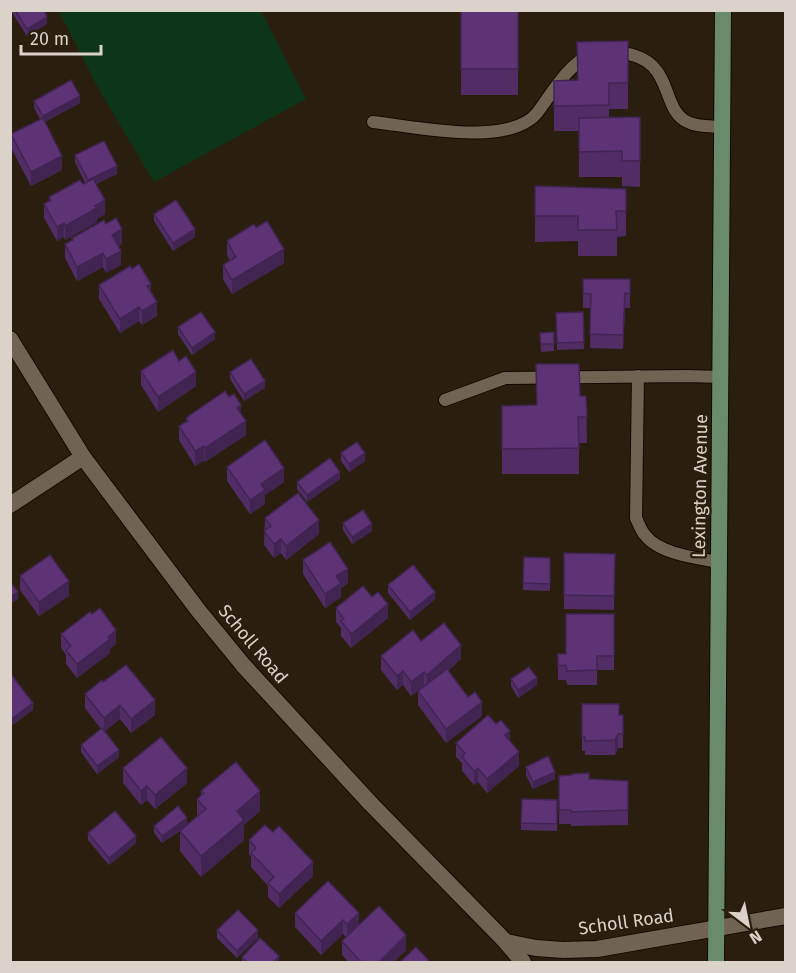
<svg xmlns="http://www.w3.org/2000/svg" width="796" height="973" viewBox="0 0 796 973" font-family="'Fira Sans',sans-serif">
<rect width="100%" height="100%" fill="#2a1f0f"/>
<!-- green -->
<path fill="#0c3519" d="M59,11H261L306,99L154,182L97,86Z"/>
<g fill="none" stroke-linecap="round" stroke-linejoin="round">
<!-- service casing -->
<g stroke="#120900" stroke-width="14">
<g id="service">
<path d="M614,52C680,56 656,110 690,123C699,127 712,126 722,127"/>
<path d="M373,122C413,126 508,148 537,113C550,96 569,63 589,56"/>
<path d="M638,376L636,518C639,524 641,531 645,535C659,554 697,558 719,562"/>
<path d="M445,400L505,378L686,376L721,377"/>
</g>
</g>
<!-- minor casing -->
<g stroke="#120900" stroke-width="18">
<g id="minor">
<path d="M10,339L83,457L198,610L243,665L371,804L506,942L536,948L563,950L597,949L786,916"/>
<path d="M10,505L83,457"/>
<path d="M506,942L523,962"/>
</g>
</g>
<!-- primary casing -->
<g stroke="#120900" stroke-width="18">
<path id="primary" d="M716,962L723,10"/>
</g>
<!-- service -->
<use href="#service" stroke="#706351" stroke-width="12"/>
<!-- minor -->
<use href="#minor" stroke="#706351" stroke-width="16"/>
<!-- primary -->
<use href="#primary" stroke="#6a8b6b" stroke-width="16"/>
</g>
<!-- wall -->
<g fill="#512c65">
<path d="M44,10L47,24L27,36L11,11Z"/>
<rect x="461" y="10" width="57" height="85"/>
<path d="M628,41V109H609V118L640,117V187L622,186V177H579V131H554V81L577,80Z"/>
<path d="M34,101L80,103L45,122L62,170L31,186L11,148V134L40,119L34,108Z"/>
<path d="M75,155L117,174L96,184L105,214L97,219V222L65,240L64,237L57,241L44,218V204L49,201V197L85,183L75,162Z"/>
<path d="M535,186L626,189V236L617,237V256H578V241L535,242Z"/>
<path d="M154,214L195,237L173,251L154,221Z"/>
<path d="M106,224L122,244L118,246L121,265L106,273L103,267L77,281L65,258V244L72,240V238Z"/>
<path d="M227,241L284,263L232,294L223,279V265L230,261L227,255Z"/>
<path d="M132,269L151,293L157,316L142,325L139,321L120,333L99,299V285Z"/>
<path d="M630,279V308H625L623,349L590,348L591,308H583V293Z"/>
<path d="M583,312L584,349L557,350L556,313Z"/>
<path d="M178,327L215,339L192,355L178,334Z"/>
<path d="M554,332V351L541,352L540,333Z"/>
<path d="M141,371L196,386L158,412L141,385Z"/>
<path d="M230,372L265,388L244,401L230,379Z"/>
<path d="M586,396L587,443H579V474H502V406L536,405Z"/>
<path d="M241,413L246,435L205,462L204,460L195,466L179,440V426L186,422V418Z"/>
<path d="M341,453L365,461L349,472L341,461Z"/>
<path d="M227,467L284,482L265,495V504L250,514L227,481Z"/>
<path d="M340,479L307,502L297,489V482Z"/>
<path d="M265,518L319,534L286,560L281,553L274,558L264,545Z"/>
<path d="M343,523L372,531L352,544L343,530Z"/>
<path d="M564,553L615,554L614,610L564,609Z"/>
<path d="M550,558V591L523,590V583Z"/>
<path d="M303,560L348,583L341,588V597L325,608L303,574Z"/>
<path d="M20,576L69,596L39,616L20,590Z"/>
<path d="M388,585L435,599L410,620L388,593Z"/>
<path d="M372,597L388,618L351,648L341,636V628L336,622V608Z"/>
<path d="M614,614V670H597V685H567L566,680H558V654H566Z"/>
<path d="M61,634L116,644L110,649V653L77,678L66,664V655L61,648Z"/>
<path d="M421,641L461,659L448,671L482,716L446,743L418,705V691L424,686L411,696L403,685L397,690L381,670V656Z"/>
<path d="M511,679L537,685L518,698L511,686Z"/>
<path d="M85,694L155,715L131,733L120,719L105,731L119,757L97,774L81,752V745L101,729L85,708Z"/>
<path d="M582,704L619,715H623V748H618L615,755H585V751H582Z"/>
<path d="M510,741L519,766L487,793L478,782L474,785L462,771V763L456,757V743Z"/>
<path d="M526,767L555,779L533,789L526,775Z"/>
<path d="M123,768L187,783L155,809L147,800L141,805L123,783Z"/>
<path d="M559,776L589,779L628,781V825L571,826V824H559Z"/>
<path d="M201,791L260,811L244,825V840L201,877L180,851V831L162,843L154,833V826L187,824L197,816V799L201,795Z"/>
<path d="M557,800V831L521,830V823Z"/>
<path d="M88,833L136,843L109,865L88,840Z"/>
<path d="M249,840L313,876L279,908L268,897V886L251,867V856L249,854Z"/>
<path d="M328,881L359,925L406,950L393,963H349L342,955V941L346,937L343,934L321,955L295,927V913Z"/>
<path d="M217,930L258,938L237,958L217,938Z"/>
<path d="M242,957L279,963H242Z"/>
</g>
<!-- shaded-wall -->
<g fill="#422453">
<path d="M47,17V24L27,36V29Z"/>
<path d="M80,96V103L43,123V116Z"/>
<path d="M62,156V170L31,186V172Z"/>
<path d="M117,166V174L88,188V180Z"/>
<path d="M105,200V214L97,219V222L65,240V226Z"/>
<path d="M64,223V237L57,241V227Z"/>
<path d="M122,229V244L112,249V235Z"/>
<path d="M195,229V237L173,251V243Z"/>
<path d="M284,249V263L232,294V280Z"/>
<path d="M121,251V265L106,273V259Z"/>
<path d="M103,253V267L77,281V267Z"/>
<path d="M151,284V298L147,286Z"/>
<path d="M625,293V308L623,349V335Z"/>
<path d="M157,302V316L142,325V311Z"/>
<path d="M139,307V321L120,333V319Z"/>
<path d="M215,332V339L192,355V348Z"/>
<path d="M196,372V386L158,412V397Z"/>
<path d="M265,381V388L244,401V394Z"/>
<path d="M241,405V419L237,408Z"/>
<path d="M246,421V435L205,462V448Z"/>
<path d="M204,446V460L195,466V451Z"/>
<path d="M365,453V461L349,472V464Z"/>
<path d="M284,468V482L265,495V504L250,514V500L261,484Z"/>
<path d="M340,472V479L307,502V495Z"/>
<path d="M319,520V534L286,560V546Z"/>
<path d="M372,524V531L352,544V537Z"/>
<path d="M281,539V553L274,558V544Z"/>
<path d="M348,569V583L341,588V597L325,608V594L336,576Z"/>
<path d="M69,581V596L39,616V602Z"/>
<path d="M18,592V599L10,604V597Z"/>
<path d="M435,592V599L410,620V612Z"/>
<path d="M388,604V618L351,648V634Z"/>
<path d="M116,630V644L110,649V653L77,678V664Z"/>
<path d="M461,645V659L427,689V675Z"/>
<path d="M403,671V685L397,690V676Z"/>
<path d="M424,672V686L411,696V682Z"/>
<path d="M537,678V685L518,698V690Z"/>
<path d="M155,700V715L131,733V719Z"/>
<path d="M482,702V716L446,743V729Z"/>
<path d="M33,703V710L10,727V720Z"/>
<path d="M120,705V719L104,732V718Z"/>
<path d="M510,731V745L505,735Z"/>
<path d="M618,734V748L615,755V740Z"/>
<path d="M119,750V757L97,774V766Z"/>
<path d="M519,752V766L487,793V779Z"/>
<path d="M187,768V783L155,809V795Z"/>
<path d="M478,768V782L474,785V771Z"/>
<path d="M555,772V779L533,789V782Z"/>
<path d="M147,786V800L141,805V791Z"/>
<path d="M260,791V811L244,825V840L201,877V856L237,811Z"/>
<path d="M187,818V825L162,843V836Z"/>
<path d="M136,836V843L109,865V858Z"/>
<path d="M313,862V876L279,908V894Z"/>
<path d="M359,913V927L347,938V924Z"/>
<path d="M343,920V934L321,955V941Z"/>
<path d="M258,930V938L237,958V951Z"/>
<path d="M406,935V950L393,963H378Z"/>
<path d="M279,956V963H273Z"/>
</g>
<!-- building -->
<g fill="#5e3376" stroke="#422453" stroke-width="1.5">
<path d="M15,10H44L47,17L27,29Z"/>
<rect x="461" y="10" width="57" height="59"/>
<path d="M628,41V83H609V105L554,106V81L578,80L577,42Z"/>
<path d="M71,80L80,96L43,116L34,101Z"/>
<path d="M640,117V161H622V151L579,152V118Z"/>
<path d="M43,118L62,156L31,172L11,134Z"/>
<path d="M104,141L117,166L88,180L75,155Z"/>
<path d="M93,179L105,200L95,206L97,208L65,226L64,223L57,227L44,204L51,200L49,197L80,180L83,184Z"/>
<path d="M535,186L626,189V211H616L617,230H578V216H535Z"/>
<path d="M176,200L195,229L173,243L154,214Z"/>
<path d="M116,218L122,229L112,235L121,251L106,259L103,253L77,267L65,244L73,240L72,238L104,220L106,224Z"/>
<path d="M267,221L284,249L232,280L223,265L236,257L227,241L254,224L256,228Z"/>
<path d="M139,264L151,284L147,286L157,302L142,311L139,307L120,319L99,285L130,266L132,269Z"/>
<path d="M583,279H630V294L625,293L623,335L590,334L591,294L583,293Z"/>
<path d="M201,312L215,332L192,348L178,327Z"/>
<path d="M583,312L584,342L557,343L556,313Z"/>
<path d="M554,332V344H541L540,333Z"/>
<path d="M173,350L179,361L186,356L196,372L158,397L141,371Z"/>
<path d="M251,359L265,381L244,394L230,372Z"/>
<path d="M536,364H579L580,396H586L587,417H578L579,448L502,449V406L537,405Z"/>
<path d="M225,391L229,397L234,394L241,405L237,408L246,421L205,448L204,446L195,451L179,426L188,421L186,418Z"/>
<path d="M265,440L284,468L261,484L265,490L250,500L227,467Z"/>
<path d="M357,442L365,453L349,464L341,453Z"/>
<path d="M330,458L340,472L307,495L297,482Z"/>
<path d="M298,493L319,520L286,546L281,539L274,544L264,531L271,526L265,518Z"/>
<path d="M363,510L372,524L352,537L343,523Z"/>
<path d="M330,542L348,569L336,576L341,583L325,594L303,560Z"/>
<path d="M564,553L615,554L614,596L564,595Z"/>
<path d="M50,555L69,581L39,602L20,576Z"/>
<path d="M524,557L550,558V584L523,583Z"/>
<path d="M413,565L435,592L410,612L388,585Z"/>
<path d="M10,582L18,592L10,597Z"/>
<path d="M363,586L372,597L378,592L388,604L351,634L341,621L344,619L336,608Z"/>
<path d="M100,608L116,630L108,637L110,639L77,664L66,650L71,646L61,634L90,612L92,614Z"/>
<path d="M566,614H614V656H597V670L567,671L566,665L558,666V654H566Z"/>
<path d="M444,623L461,645L427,675L424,672L411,682L403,671L397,676L381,656L413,630L421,641Z"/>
<path d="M126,665L155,700L131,719L120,705L104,718L85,694L102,680L103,682Z"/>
<path d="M529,667L537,678L518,690L511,679Z"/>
<path d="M447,669L468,697L475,692L482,702L446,729L418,691Z"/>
<path d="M10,673L33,703L10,720Z"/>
<path d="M582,704H619V715H623V734H618L615,740L585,741V737H582Z"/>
<path d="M488,715L496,724L501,720L510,731L505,735L519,752L487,779L478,768L474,771L462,757L465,753L456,743Z"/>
<path d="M102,728L119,750L97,766L81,745Z"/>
<path d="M161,737L187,768L155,795L147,786L141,791L123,768Z"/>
<path d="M548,756L555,772L533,782L526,767Z"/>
<path d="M236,762L260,791L237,811L244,820L201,856L180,831L206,809L197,799L204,793L201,791Z"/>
<path d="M589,773V779L628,781V810L571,812V810H559V776L572,775V774Z"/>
<path d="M522,799L557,800V824L521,823Z"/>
<path d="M178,806L187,818L162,836L154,826Z"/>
<path d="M115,811L136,836L109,858L88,833Z"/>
<path d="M265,825L273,832L279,826L313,862L279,894L268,883L274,877L251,853L256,848L249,840Z"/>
<path d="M328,881L359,913L347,924L343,920L321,941L295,913Z"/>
<path d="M379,906L406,935L378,963H362L342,941Z"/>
<path d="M238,910L258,930L237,951L217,930Z"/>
<path d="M260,938L279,956L273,963H248L242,957Z"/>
<path d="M416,947L431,963H399Z"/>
</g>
<g text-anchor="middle" stroke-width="4.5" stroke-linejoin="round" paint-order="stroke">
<!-- street labels -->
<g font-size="18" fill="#dbd3c9" stroke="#2a1f0f">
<text transform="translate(700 486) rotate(-89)" y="6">Lexington Avenue</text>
<text transform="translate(253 644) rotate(50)" y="6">Scholl Road</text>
<text transform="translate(626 922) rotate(-8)" y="6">Scholl Road</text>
</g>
</g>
<!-- border -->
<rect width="796" height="973" fill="none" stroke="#dbd3c9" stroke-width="24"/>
<!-- north arrow -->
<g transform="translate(748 925) rotate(148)" stroke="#2a1f0f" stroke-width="4.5" paint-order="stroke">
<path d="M0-4.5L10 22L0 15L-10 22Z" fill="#dbd3c9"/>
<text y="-9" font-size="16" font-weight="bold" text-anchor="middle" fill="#dbd3c9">N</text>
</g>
<!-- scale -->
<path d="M21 45v9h80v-9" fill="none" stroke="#dbd3c9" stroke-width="3"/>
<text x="30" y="45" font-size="18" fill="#dbd3c9" stroke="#2a1f0f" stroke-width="4.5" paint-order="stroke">20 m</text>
</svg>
